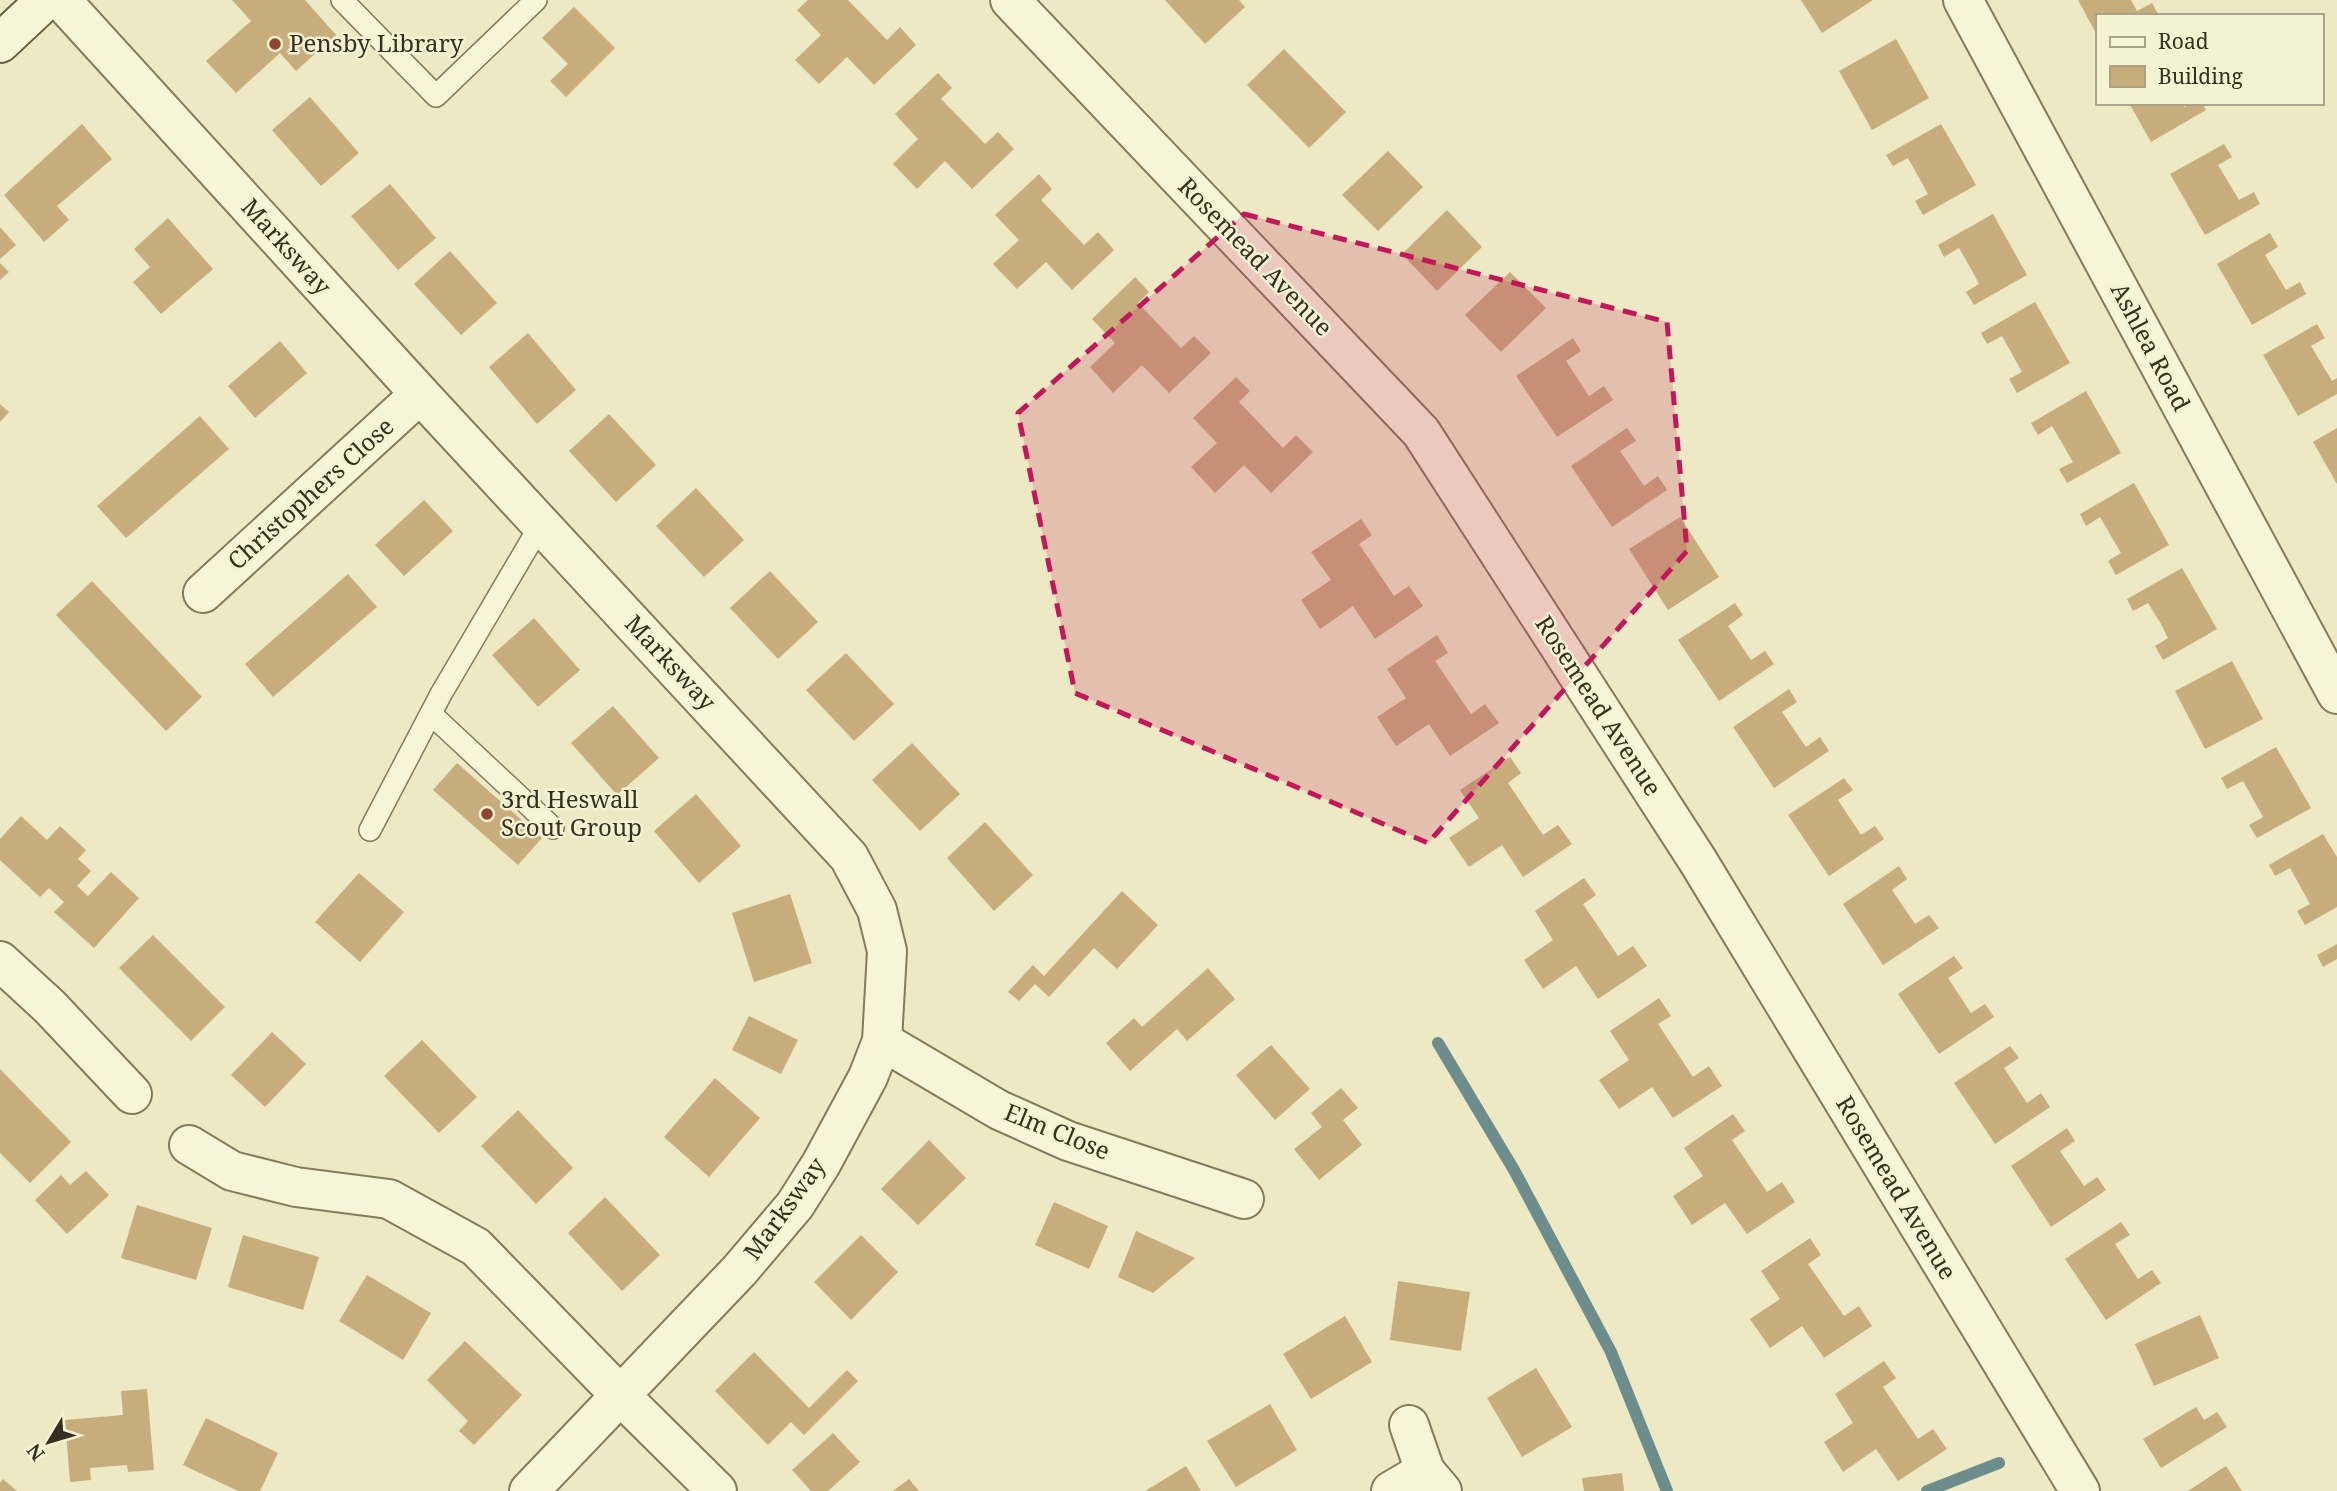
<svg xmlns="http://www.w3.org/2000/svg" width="2337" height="1491" viewBox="0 0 2337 1491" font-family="'Noto Serif',serif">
<rect width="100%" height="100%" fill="#ece9c4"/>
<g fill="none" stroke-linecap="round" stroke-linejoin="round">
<!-- stream -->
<g stroke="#6d8d8c" stroke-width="12">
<path d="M1438,1043L1514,1170L1611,1352L1667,1491"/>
<path d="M1927,1491L1999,1463"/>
</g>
</g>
<!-- building -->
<g fill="#c8ad7c">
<path d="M232,0H305L336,35L296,71L280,53L236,93L206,61L251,21Z"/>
<path d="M808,0H848L887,40L900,27L916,45L874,85L847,57L819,84L795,60L821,35L797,10Z"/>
<path d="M1165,0H1239L1245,7L1205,44Z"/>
<path d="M1801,0H1873L1822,33Z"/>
<path d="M2078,0H2131L2137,11L2152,3L2158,14L2097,16V35Z"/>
<path d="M574,7L615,48L566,97L550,81L568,64L542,38Z"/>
<path d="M1896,39L1929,98L1872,130L1839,71Z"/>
<path d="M1284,49L1346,112L1309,148L1247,85Z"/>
<path d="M938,73L952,88L941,99L985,144L998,132L1014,149L972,189L945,161L917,189L893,164L918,139L895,114Z"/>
<path d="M310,97L359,153L321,186L272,130Z"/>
<path d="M2129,103H2182L2184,107L2192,103H2202L2206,110L2151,142Z"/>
<path d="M82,124L112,159L57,206L69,220L44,242L4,195Z"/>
<path d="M1941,124L1976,185L1923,215L1915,201L1928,194L1908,158L1893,166L1886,155Z"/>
<path d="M2224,144L2232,157L2218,165L2239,200L2254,192L2260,204L2205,235L2170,174Z"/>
<path d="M1388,151L1423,187L1378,231L1342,195Z"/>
<path d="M1039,174L1052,189L1041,200L1084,245L1098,232L1114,250L1072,290L1046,262L1017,289L993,264L1019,240L995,215Z"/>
<path d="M390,184L436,238L398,270L351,216Z"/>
<path d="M1447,210L1482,247L1437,291L1402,254Z"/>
<path d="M1993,214L2027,275L1974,305L1966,292L1979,284L1971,269L1959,248L1944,257L1938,245Z"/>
<path d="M168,218L213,269L161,314L133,282L150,267L134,249Z"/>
<path d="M0,227L16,245L0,259Z"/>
<path d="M2270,233L2278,247L2265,255L2286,290L2300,282L2306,294L2252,325L2217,264Z"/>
<path d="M450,251L497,303L461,335L414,284Z"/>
<path d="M0,263L9,272L0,280Z"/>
<path d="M1510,272L1546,308L1501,352L1465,315Z"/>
<path d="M1135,277L1149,292L1138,303L1181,348L1194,336L1211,353L1169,393L1142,365L1113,393L1090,367L1115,343L1092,319Z"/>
<path d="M2035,302L2070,363L2017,393L2009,379L2022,372L2002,336L1987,344L1981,333Z"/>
<path d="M2317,324L2325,338L2311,346L2332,381L2337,378V394L2298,416L2263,355Z"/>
<path d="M528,333L576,390L537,424L489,367Z"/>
<path d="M1573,338L1581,351L1566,361L1589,396L1604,386L1613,400L1557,437L1516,376Z"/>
<path d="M280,341L307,373L255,418L228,386Z"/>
<path d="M1236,377L1250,391L1239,402L1283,448L1296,435L1313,452L1271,493L1244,465L1215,493L1191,467L1217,443L1193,418Z"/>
<path d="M2086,391L2121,453L2067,483L2059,469L2073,462L2052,426L2038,435L2031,423Z"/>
<path d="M0,404L9,412L0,422Z"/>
<path d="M609,414L656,465L616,502L569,451Z"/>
<path d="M200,416L229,449L126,538L97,506Z"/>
<path d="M1627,428L1636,441L1620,451L1644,486L1658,476L1667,490L1612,527L1571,466Z"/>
<path d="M2337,428V484L2313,442Z"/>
<path d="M2134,483L2169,545L2116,575L2108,561L2121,553L2100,517L2086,526L2080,514Z"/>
<path d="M696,488L744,540L704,577L656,526Z"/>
<path d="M424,500L453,531L404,576L375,545Z"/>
<path d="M1680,517L1719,577L1668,610L1629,549Z"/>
<path d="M1361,519L1372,535L1359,544L1394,596L1409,586L1423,606L1375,639L1353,606L1320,629L1301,600L1331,580L1311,552Z"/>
<path d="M2182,568L2217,629L2163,660L2155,646L2168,638L2161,624L2148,603L2133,611L2127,599Z"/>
<path d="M770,571L818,622L778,659L730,608Z"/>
<path d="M348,574L377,607L273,697L245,664Z"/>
<path d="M92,581L202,697L166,731L56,615Z"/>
<path d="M1735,603L1743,615L1728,626L1751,660L1765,651L1774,664L1719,701L1678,640Z"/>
<path d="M534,618L580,670L538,707L492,655Z"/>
<path d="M1437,635L1448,653L1435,661L1471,714L1485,704L1499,723L1450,756L1429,724L1396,746L1377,717L1406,698L1387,669Z"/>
<path d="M846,653L894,704L854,741L806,690Z"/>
<path d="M2232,661L2263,719L2205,749L2175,691Z"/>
<path d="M1789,689L1797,702L1782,712L1806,747L1820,737L1829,751L1774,788L1733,727Z"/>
<path d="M613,706L659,758L617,795L571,743Z"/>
<path d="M912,743L960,794L920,831L872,780Z"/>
<path d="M2276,747L2311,808L2257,838L2249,825L2263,817L2243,781L2227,789L2221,778Z"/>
<path d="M1510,757L1521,773L1508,783L1543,835L1558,825L1572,844L1523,877L1502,845L1469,867L1449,838L1479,818L1460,790Z"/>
<path d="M457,763L542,838L518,865L433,790Z"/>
<path d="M1844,778L1853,790L1838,800L1861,835L1875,826L1884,839L1829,876L1788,815Z"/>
<path d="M696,794L741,846L699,883L654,831Z"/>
<path d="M21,816L47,840L60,826L86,850L78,859L91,871L77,886L88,896L111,872L139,898L94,948L54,912L64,902L49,888L40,897L0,860V839Z"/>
<path d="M985,822L1033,875L994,911L947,858Z"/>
<path d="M2323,834L2337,857V907L2305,925L2297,911L2310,904L2290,868L2275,876L2269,865Z"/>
<path d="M1899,866L1907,879L1892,890L1915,924L1929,915L1939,928L1883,965L1843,904Z"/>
<path d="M359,873L404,912L360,962L315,922Z"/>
<path d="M1584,878L1596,895L1583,904L1618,956L1633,946L1647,966L1598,999L1576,966L1543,989L1524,960L1553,940L1535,911Z"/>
<path d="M1122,891L1158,925L1117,969L1094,948L1049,997L1035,984L1019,1001L1008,992L1033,965L1044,976Z"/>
<path d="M790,894L812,963L754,982L732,913Z"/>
<path d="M153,935L225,1007L191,1041L119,968Z"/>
<path d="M2337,944V959L2323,967L2317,955Z"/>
<path d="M1954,956L1963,968L1948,978L1971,1013L1985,1004L1994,1017L1939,1054L1898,994Z"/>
<path d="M1208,968L1235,999L1187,1041L1177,1029L1130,1071L1106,1043L1134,1018L1142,1027Z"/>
<path d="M1659,998L1671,1016L1658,1024L1693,1077L1709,1066L1722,1086L1673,1118L1652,1087L1619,1109L1599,1080L1629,1060L1610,1031Z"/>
<path d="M749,1016L798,1040L781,1074L732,1050Z"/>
<path d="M272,1032L306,1064L265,1107L231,1075Z"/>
<path d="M422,1040L477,1097L439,1133L384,1076Z"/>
<path d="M1271,1045L1310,1089L1275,1120L1236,1075Z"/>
<path d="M2010,1046L2019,1058L2004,1068L2027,1103L2041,1093L2050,1107L1995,1144L1954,1083Z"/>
<path d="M0,1069L71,1142L30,1183L0,1153Z"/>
<path d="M715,1078L760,1118L709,1177L664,1137Z"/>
<path d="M1341,1088L1358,1108L1343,1120L1362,1145L1319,1180L1294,1149L1322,1127L1311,1113Z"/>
<path d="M518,1110L573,1168L536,1204L481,1146Z"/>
<path d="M1733,1114L1745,1131L1732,1140L1767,1192L1782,1182L1795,1202L1747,1234L1725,1203L1692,1225L1673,1196L1703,1176L1684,1148Z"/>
<path d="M2067,1128L2075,1141L2060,1151L2084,1186L2097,1177L2106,1190L2051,1227L2011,1166Z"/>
<path d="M929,1140L966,1178L918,1225L881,1189Z"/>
<path d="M86,1171L109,1195L67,1234L35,1200L61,1175L70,1185Z"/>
<path d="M605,1197L660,1255L622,1291L568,1233Z"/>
<path d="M1054,1202L1108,1226L1089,1269L1035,1245Z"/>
<path d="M137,1205L212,1228L196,1280L121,1258Z"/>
<path d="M2121,1222L2130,1235L2115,1244L2138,1279L2152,1270L2161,1283L2106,1320L2065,1259Z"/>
<path d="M1136,1231L1195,1258L1153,1293L1118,1277Z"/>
<path d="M243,1235L319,1257L303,1310L228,1287Z"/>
<path d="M861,1235L898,1272L851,1320L814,1282Z"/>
<path d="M1810,1238L1821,1255L1808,1264L1844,1316L1859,1306L1872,1326L1824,1358L1802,1326L1770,1348L1750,1319L1780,1299L1761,1271Z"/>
<path d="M367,1275L431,1313L403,1360L339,1321Z"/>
<path d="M1398,1281L1470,1292L1461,1351L1390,1340Z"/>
<path d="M2200,1315L2219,1358L2154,1386L2135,1344Z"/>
<path d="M1345,1316L1372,1362L1311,1399L1283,1354Z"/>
<path d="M465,1341L522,1395L474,1445L459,1431L468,1421L427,1380Z"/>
<path d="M754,1352L809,1408L847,1370L858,1381L804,1435L791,1422L768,1445L715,1391Z"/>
<path d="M1884,1361L1896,1378L1883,1387L1918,1439L1933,1429L1947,1449L1898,1481L1876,1449L1843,1472L1824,1442L1853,1423L1835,1394Z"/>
<path d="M1536,1368L1572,1427L1522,1457L1487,1398Z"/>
<path d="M147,1389L154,1470L128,1472L127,1465L90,1468L91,1480L70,1482L65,1420L123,1415L121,1391Z"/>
<path d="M1270,1404L1297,1450L1236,1487L1207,1441Z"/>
<path d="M2196,1407L2204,1420L2217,1412L2227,1427L2161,1468L2143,1439Z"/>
<path d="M206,1418L278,1453L260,1491H238L183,1465Z"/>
<path d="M833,1433L860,1462L828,1491H811L792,1470Z"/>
<path d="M1186,1466L1201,1491H1145L1155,1485Z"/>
<path d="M2226,1466L2242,1491H2188Z"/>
<path d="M1622,1473L1624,1491H1584L1582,1478Z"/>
<path d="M3,1479L17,1491H0V1483Z"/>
<path d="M909,1479L919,1491H893Z"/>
</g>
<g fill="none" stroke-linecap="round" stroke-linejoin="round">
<!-- service casing -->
<g stroke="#857b5b" stroke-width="24">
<g id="service">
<path d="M342,0L436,96L536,0"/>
<path d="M431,714L553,828"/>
<path d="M370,830L441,694L541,524"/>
</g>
</g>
<!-- minor casing -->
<g stroke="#857b5b" stroke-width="42">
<g id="minor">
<path d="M61,0L420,394L849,857L877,910L887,951L882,1041L868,1077L821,1164L795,1205L739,1271L529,1491"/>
<path d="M1010,0L1421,432L1698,861L2080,1491"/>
<path d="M1963,0L2337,694"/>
<path d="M203,593L420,394"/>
<path d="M0,961L50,1007L132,1094"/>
<path d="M882,1041L999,1110L1068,1141L1244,1199"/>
<path d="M189,1145L232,1171L296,1187L389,1199L476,1247L621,1396L717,1491"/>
<path d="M1409,1425L1425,1471L1442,1491"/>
<path d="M1391,1491L1425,1471"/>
</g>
</g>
<!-- secondary casing -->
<g stroke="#675c3f" stroke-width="42">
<path id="secondary" d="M0,43L46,0"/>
</g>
<!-- service -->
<use href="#service" stroke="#f7f5d7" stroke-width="21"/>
<!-- minor -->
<use href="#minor" stroke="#f7f5d7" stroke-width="38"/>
<!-- secondary -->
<use href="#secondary" stroke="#f7f5d7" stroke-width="38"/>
</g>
<!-- marked area -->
<path fill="#c2185b" fill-opacity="0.2" stroke="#c2185b" stroke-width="5" stroke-dasharray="14 9" stroke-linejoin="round" d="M1244,214L1667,322L1687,551L1428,843L1075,693L1018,413Z"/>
<!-- markers -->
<g fill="#91452f" stroke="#f3f2d3" stroke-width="2.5">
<circle cx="275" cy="44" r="7"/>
<circle cx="487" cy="814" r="7"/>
</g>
<g text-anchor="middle" stroke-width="5" stroke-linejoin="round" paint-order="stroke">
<!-- poi labels -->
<g font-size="24" fill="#362f1f" stroke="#f3f2d3" text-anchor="start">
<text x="289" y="52">Pensby Library</text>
<text x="501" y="808">3rd Heswall<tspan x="501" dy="28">Scout Group</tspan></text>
</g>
<!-- street labels -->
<g font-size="24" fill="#362f1f" stroke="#f3f2d3">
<text transform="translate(286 247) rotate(48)" y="8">Marksway</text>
<text transform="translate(1255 257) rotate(46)" y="8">Rosemead Avenue</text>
<text transform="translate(2150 347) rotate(62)" y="8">Ashlea Road</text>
<text transform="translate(311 494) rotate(-42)" y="8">Christophers Close</text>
<text transform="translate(670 663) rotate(47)" y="8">Marksway</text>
<text transform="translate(1598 706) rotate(57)" y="8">Rosemead Avenue</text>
<text transform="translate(1057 1132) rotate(22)" y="8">Elm Close</text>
<text transform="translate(1896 1188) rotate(59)" y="8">Rosemead Avenue</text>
<text transform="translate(785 1209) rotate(-54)" y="8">Marksway</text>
</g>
</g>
<!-- legend -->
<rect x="2096" y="14" width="228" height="91" fill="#f3f2d3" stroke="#a7a48b" stroke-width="2"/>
<rect x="2110" y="37" width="35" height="10" fill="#f7f5d7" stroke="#a7a48b" stroke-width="2"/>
<text x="2158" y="49" font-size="21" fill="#362f1f">Road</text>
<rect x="2110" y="66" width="35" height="21" fill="#c8ad7c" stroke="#a7a48b" stroke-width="2"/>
<text x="2158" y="84" font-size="21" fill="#362f1f">Building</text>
<!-- north arrow -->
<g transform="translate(49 1442) rotate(232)" stroke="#f3f2d3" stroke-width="5" paint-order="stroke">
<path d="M0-5L12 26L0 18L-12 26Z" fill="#362f1f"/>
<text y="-10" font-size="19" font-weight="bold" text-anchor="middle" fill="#362f1f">N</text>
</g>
</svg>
